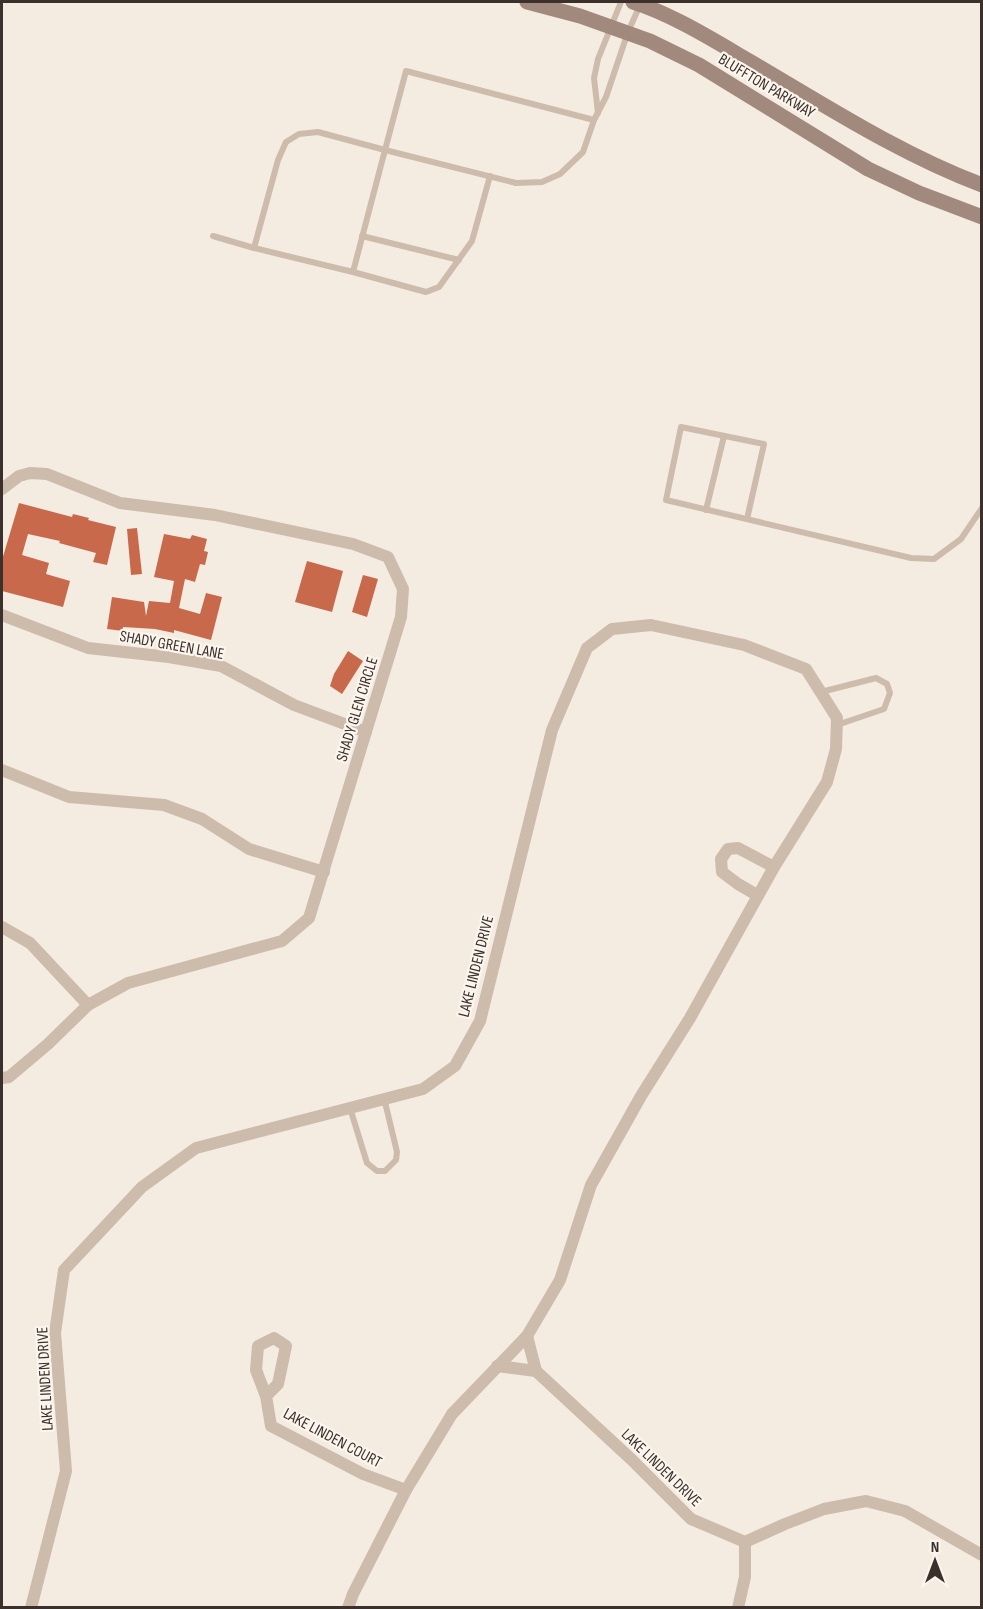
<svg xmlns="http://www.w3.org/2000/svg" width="983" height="1609" viewBox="0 0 983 1609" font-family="'Sofia Sans Condensed',sans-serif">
<rect width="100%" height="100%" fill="#f4ebe1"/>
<!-- building -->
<g fill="#c8694b">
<path d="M19,503L72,517L73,514L89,518L88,520L116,527L107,565L93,562L96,553L59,543L60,541L28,534L22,555L49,563L46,574L70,581L63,607L2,591V560Z"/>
<path d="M137,528L142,574L131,575L127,529Z"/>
<path d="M164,534L190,539L192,535L207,539L204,551L208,552L205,565L200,564L195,582L185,579L179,608L200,614L206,593L222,597L211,640L174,630V633L155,629L123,627V631L107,629L112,597L144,602L146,616L149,601L170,603L174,581L154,577Z"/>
<path d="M307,561L343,571L332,612L295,602Z"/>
<path d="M363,575L378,579L367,617L352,612Z"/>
<path d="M348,651L363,661L342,694L330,686L334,674Z"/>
</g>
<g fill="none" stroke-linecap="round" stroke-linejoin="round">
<!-- service -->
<g stroke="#cdbbac" stroke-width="6">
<path d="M598,113L594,78L598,59L621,2"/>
<path d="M594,120L406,71L385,150L318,132L299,134L286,142L278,160L254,248L353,272L385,150L516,183L542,182L560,174L583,152L594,120L606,97L628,32L640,5"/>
<path d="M213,236L254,248"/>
<path d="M362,236L459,260"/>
<path d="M353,272L426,292L439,287L472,241L490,176"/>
<path d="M706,510L724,436"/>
<path d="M747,519L764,444L681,427L666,500L911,558L934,559L961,539L982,508"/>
<path d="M821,692L876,678L887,684L890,693L884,709L837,725"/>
<path d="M350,1108L367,1163L377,1171H385L396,1160L397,1152L384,1098"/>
</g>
<!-- minor -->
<g stroke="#cdbbac" stroke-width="12">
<path d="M2,489L19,476L30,473L47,474L120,503L215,515L353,544L388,557L403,589L401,617L309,918L282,941L128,983L88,1005L48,1044L9,1077L2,1078"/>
<path d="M2,615L88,648L169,657L221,666L294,705L366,732"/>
<path d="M2,770L69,797L164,805L202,819L249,849L324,872"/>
<path d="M757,895L738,884L722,872L721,859L728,849L738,848L774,867"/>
<path d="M2,927L30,943L88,1005"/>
<path d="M497,1366L536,1371L527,1336"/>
<path d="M536,1371L632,1460L691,1519L745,1542L785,1524L824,1509L866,1501L905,1511L982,1555"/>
<path d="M266,1396L256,1370L258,1346L274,1338L286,1346L278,1384L266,1396L271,1426L363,1474L406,1490"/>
<path d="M31,1608L66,1471L55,1333L64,1270L142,1187L196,1148L423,1089L455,1066L480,1021L552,730L587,648L612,629L651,625L744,645L806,669L837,718L836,749L827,782L774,867L690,1018L641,1096L591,1185L560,1280L527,1336L452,1414L406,1490L353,1594L348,1608"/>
<path d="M738,1608L745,1577V1542"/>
</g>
<!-- secondary -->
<g stroke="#a18a7d" stroke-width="15">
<path d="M527,2L580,16L650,41L699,65L868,169L919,193L982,217"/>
<path d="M633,2C672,14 715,41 751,62C826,106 900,154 982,185"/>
</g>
</g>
<g text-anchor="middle" stroke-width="4.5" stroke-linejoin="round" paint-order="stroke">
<!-- street labels -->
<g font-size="16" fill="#3b302b" stroke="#fbf5ee">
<text transform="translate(767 85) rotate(31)" y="6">BLUFFTON PARKWAY</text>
<text transform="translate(172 644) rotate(10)" y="6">SHADY GREEN LANE</text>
<text transform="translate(356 709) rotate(-73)" y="6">SHADY GLEN CIRCLE</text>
<text transform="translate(475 966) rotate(-76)" y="6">LAKE LINDEN DRIVE</text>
<text transform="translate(44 1379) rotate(-93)" y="6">LAKE LINDEN DRIVE</text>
<text transform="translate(333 1437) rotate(28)" y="6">LAKE LINDEN COURT</text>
<text transform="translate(662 1467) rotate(44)" y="6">LAKE LINDEN DRIVE</text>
</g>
</g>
<!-- border -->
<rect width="983" height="1609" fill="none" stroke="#3b302b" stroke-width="6"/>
<!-- north arrow -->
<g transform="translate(935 1561)" stroke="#fbf5ee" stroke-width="4.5" paint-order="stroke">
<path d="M0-4.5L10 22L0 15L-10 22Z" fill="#3b302b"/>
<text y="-9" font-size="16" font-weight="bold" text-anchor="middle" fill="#3b302b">N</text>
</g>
</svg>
